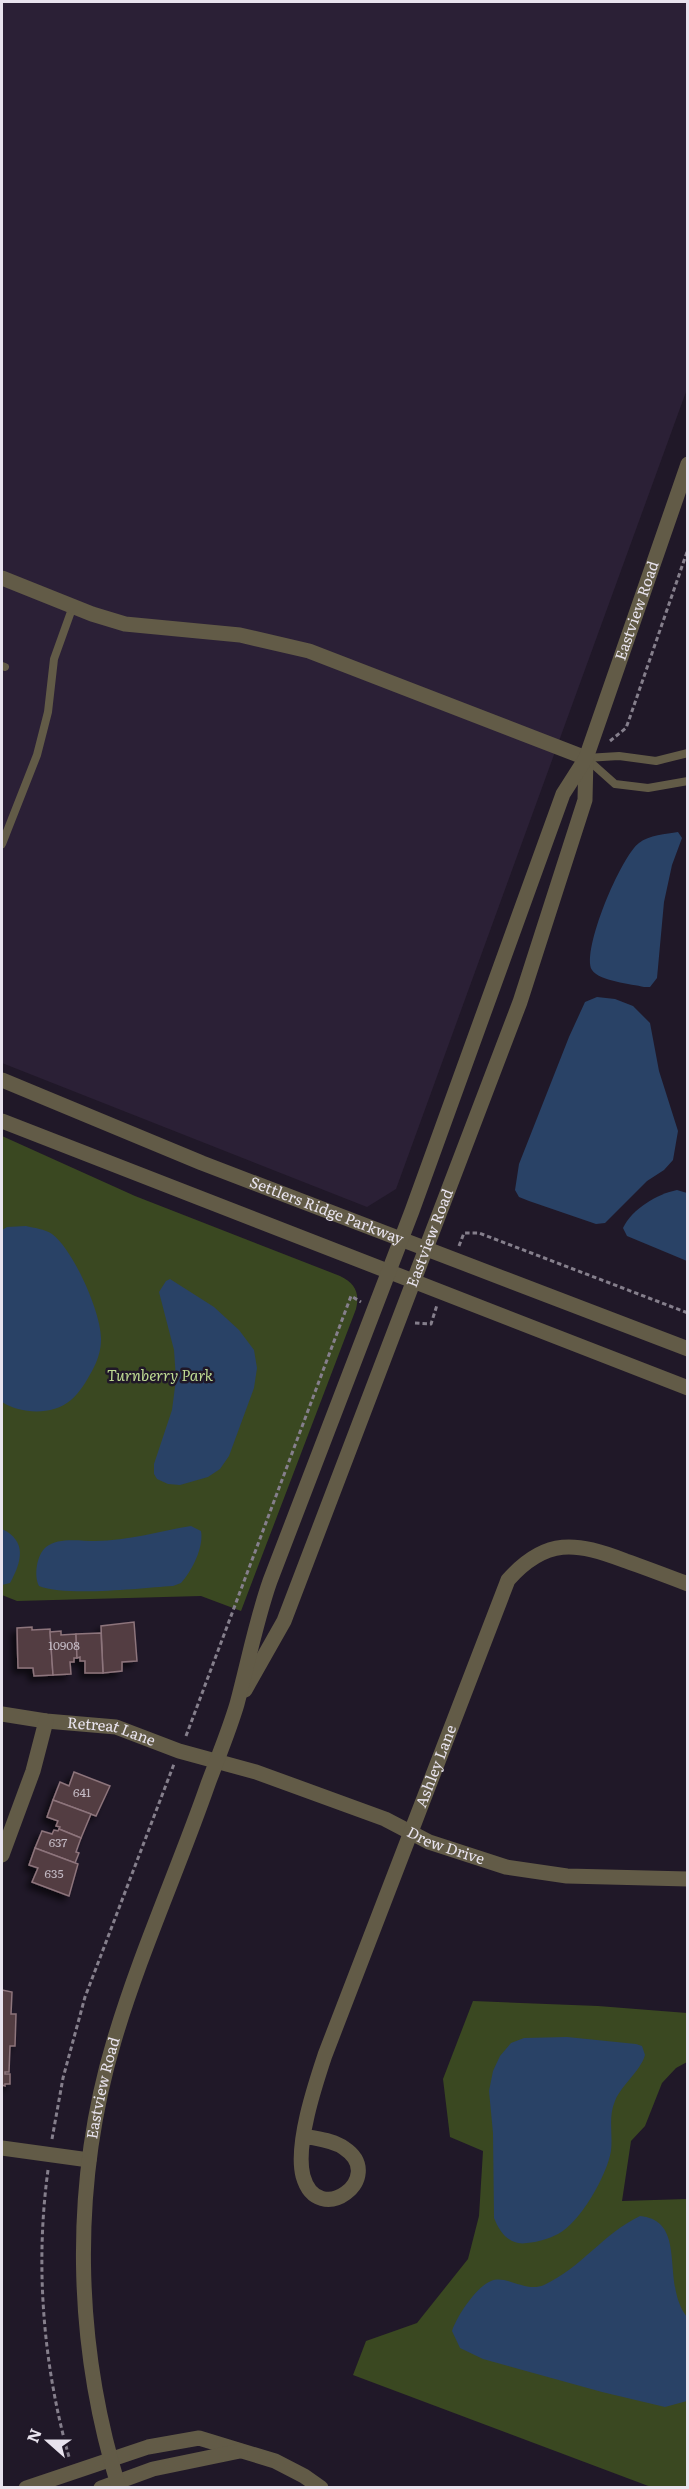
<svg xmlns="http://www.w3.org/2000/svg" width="689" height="2489" viewBox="0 0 689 2489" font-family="Literata,serif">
<defs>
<filter id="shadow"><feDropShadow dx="-5" dy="5" stdDeviation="3" flood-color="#0009"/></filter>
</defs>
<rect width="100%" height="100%" fill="#201828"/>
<!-- built -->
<path fill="#2b2036" d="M2,2H687V389L396,1189L367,1207L2,1063Z"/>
<!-- green -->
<g fill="#3a4821">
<path d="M2,1136L135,1196L340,1276C355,1283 360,1293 356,1309L241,1611L201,1596L17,1601L2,1595Z"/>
<path d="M473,2001L598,2006L687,2013V2062L676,2068L662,2083L645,2126L631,2141L622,2201L687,2199V2487H651L353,2375L366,2341L417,2323L468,2259L479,2216L483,2151L450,2137L443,2079Z"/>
</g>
<!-- water -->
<g fill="#294266">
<path d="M678,832L682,838L672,865L664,902L657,978L650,987H644C632,984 599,981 592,970C581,951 621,856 639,843C649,835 666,834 678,832Z"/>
<path d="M597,997L615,999L633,1006L650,1023L659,1071L678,1131L673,1160L664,1170L647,1181L605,1223L596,1224L529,1201L519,1197L515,1190L519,1164L569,1037L585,1002Z"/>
<path d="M677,1190L687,1193V1261L627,1236L623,1228C632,1209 657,1194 677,1190Z"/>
<path d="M26,1226C34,1228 45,1229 52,1234C73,1249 102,1314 101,1340C101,1351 97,1362 92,1371C86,1382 80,1392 71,1400C52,1416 21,1414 2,1402V1230L7,1227Z"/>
<path d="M170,1279L214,1307L239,1330L254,1350L257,1368L254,1388L229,1456L220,1469L208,1477L180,1485L168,1484L157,1479L154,1474V1464L172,1410L176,1379L174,1350L159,1292L166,1281Z"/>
<path d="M191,1526L201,1531C204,1547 192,1571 181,1583L173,1586C141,1588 67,1597 39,1586C34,1576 36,1556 46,1547C58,1537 80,1541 95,1541C128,1541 159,1531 191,1526Z"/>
<path d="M2,1529C27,1541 22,1561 10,1583L2,1585Z"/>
<path d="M567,2037L636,2044L642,2046L645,2055C640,2072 622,2084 615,2101C608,2117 613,2134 611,2151C607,2175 580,2223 558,2234C548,2239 538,2242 527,2243C510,2246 500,2233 494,2218L493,2133L489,2091L493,2071L500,2056L511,2043L524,2038Z"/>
<path d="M640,2216C689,2221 660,2283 687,2317V2401L665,2407L602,2392L483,2359L460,2348L452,2331C457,2316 476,2287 491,2281C506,2274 525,2293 544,2285C581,2268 604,2233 640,2216Z"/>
</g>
<!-- building -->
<g fill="#523c43" stroke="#8d747b" stroke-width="1.5" filter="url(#shadow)">
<path d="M134,1622L137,1661L122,1662V1671L103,1673L101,1626Z"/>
<path d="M32,1627V1630L50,1629L53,1675L34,1676L33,1668H18L17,1628Z"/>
<path d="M61,1631V1635L76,1634L77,1658H74V1662H70L71,1674L53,1675L50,1632Z"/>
<path d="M101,1633L103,1673H85V1661H80V1657L77,1658L76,1634Z"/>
<path d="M74,1772L110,1786L96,1816L53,1800L60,1782L69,1786Z"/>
<path d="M53,1800L91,1814L81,1838L59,1829L60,1827L56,1826L58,1821L47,1817Z"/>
<path d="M59,1829L81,1838L76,1852L79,1853L75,1863L35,1848L42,1831L52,1834L54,1830L58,1831Z"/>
<path d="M35,1848L78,1864L69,1896L32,1882L38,1868L29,1865Z"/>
<path d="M2,1990L12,1992L11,2014H16L15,2046H10L9,2072H5V2074H10V2084H5V2086L2,2085Z"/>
</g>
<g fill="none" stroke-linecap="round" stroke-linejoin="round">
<!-- path -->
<g stroke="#857f8c" stroke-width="3" stroke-dasharray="4.5 3" stroke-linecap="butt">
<path d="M610,741L626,728L630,717L688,549"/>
<path d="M459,1246L464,1233H479L688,1313"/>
<path d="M415,1323L431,1324L437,1305"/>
<path d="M186,1736L351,1296L361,1302"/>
<path d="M52,2139L63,2078L85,1997L174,1764"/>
<path d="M48,2170C35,2265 43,2365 69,2457"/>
</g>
<!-- service -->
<g stroke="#625b47" stroke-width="8">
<path d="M2,666L5,667"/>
<path d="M586,758L619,756L656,761L688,753"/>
<path d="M587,759L615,784L648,788L688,781"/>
<path d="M2,844L37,755L48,712L54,659L73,606"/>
</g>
<!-- minor -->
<g stroke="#625b47" stroke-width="15">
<path d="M2,578L92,614L125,624L240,635L309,651L586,758"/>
<path id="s1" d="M2,1714L46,1721L116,1727L179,1751L256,1772L385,1819L429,1842L506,1867L567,1876L688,1879"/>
<path d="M2,1855L33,1771L46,1721"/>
<path id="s2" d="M304,2136C317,2139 333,2140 344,2148C388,2177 318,2230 303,2176C295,2145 315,2085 325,2055L508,1580C546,1537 576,1542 626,1561C646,1568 667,1576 688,1584"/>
<path d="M2,2148L89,2160"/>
<path d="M26,2488L148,2447L199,2438L275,2461L304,2476L321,2488"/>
<path d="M101,2488L153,2469L240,2451"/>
</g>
<!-- tertiary -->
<g stroke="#625b47" stroke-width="15">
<path id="s3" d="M2,1080L202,1163L688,1349"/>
<path d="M2,1121L688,1388"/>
<path id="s4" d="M245,1690L284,1621L520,1002L585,800L586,758"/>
<path id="s5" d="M119,2488C74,2343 71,2186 114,2041C140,1953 178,1870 208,1784C218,1757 229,1731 237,1704C248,1663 256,1621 270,1581L412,1211L563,794L586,758L688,464"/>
</g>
</g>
<g text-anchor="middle" stroke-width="5" stroke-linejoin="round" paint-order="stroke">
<!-- number labels -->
<g font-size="12" fill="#c2b9c3">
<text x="64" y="1650">10908</text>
<text x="82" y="1797">641</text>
<text x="58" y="1847">637</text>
<text x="54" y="1878">635</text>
</g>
<!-- street labels -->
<g font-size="15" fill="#e8e3ee" stroke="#201828">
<text dy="5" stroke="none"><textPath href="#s5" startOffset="1978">Eastview Road</textPath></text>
<text dy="5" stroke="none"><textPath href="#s3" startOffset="350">Settlers Ridge Parkway</textPath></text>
<text dy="5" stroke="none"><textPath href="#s4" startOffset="489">Eastview Road</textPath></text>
<text dy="5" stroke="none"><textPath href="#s1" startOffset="111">Retreat Lane</textPath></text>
<text dy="5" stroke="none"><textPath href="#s2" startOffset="586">Ashley Lane</textPath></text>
<text dy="5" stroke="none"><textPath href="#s1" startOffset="466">Drew Drive</textPath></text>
<text dy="5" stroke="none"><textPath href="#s5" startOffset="405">Eastview Road</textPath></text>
</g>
<!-- park labels -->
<g font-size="15" font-style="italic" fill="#bfdb93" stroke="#201828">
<text x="160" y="1381">Turnberry Park</text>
</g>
</g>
<!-- border -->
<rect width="689" height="2489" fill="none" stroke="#e8e3ee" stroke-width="6"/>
<!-- north arrow -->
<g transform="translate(48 2441) rotate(291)" stroke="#201828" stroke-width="4.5" paint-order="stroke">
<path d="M0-4.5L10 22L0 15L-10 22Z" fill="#e8e3ee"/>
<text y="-9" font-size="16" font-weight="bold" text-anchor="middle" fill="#e8e3ee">N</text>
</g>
</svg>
